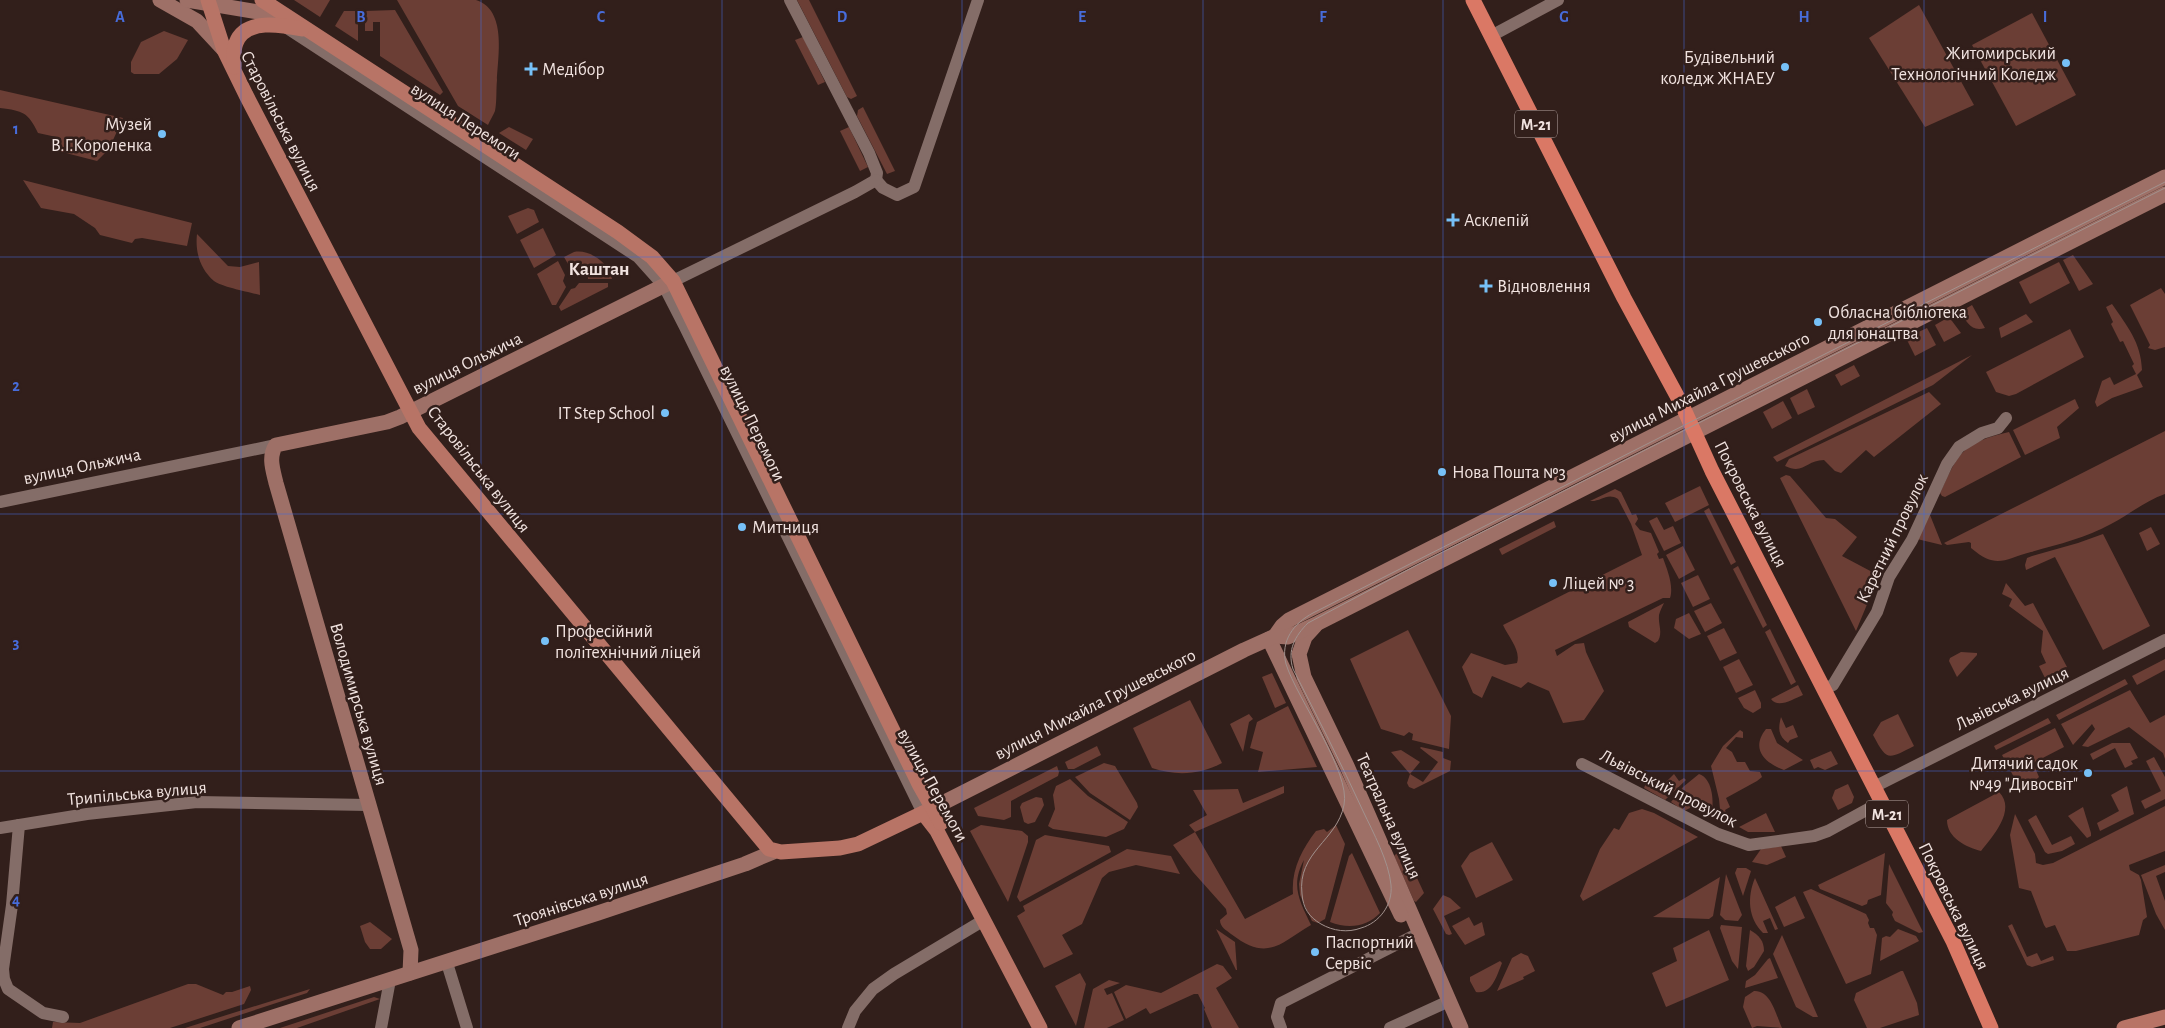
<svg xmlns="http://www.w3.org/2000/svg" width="2165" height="1028" viewBox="0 0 2165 1028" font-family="'Alegreya Sans',sans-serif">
<rect width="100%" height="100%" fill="#321f1b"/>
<!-- green -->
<g fill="#6b3e35">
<path d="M294,0H330L320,17Z"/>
<path d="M397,0H476C507,10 498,56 497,80C496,90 497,101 495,111C493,116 490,120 488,125L458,106Z"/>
<path d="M797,0H809L857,96L851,99L847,97Z"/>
<path d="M1919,5L1974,105L1925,127L1869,38Z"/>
<path d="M395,10L443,92L440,95L380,56V22H373V31H365V11Z"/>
<path d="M344,11H358V41L335,26Z"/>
<path d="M2032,13L2076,95L2016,126L1972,45Z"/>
<path d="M164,31L188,40L177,59L159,74H134L131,72V62L141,42Z"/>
<path d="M803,37L825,82L818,85L795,40Z"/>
<path d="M0,90L123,118L109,149L97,161L58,151L61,138L38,133C28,112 23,111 0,108Z"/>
<path d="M863,107L895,171L887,174L857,116L858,110Z"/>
<path d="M509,127L533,139L526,150L499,133Z"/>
<path d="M849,127L868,167L860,171L840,131Z"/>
<path d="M23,180L192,223L187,246L142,238L135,239L132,243L100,235L95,228L74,214L41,208Z"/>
<path d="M528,208L534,210L539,222L517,234L508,216Z"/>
<path d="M543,228L556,255L534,268L520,240Z"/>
<path d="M197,234L228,266L240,267L259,262L260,295C249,292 222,287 214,281C200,269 195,252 197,234Z"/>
<path d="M574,252C590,249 609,263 612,279H588C588,270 582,265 574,263L568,264L564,257Z"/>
<path d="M2073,255L2093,284L2079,291L2063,260Z"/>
<path d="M558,261L565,275L563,281L566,287L556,305H552L537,274Z"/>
<path d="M2059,262L2070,283L2030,304L2019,282Z"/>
<path d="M579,283H608V287L561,311L559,307L571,289L575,288Z"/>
<path d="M2161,288L2165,294V347L2155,350L2148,348L2150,345L2130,305Z"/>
<path d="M2112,304C2127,326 2141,342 2142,370L2137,375L2143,387L2112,398L2097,407L2095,402L2102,381L2110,377L2114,385L2136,374L2132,366L2134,364L2123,341L2120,342L2111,324L2113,322L2106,307Z"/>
<path d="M1972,305L1985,328C1971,332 1967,322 1960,312Z"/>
<path d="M2026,314L2033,322L2001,338L1999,328Z"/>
<path d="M1949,317L1961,333L1944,342L1935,325Z"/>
<path d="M1927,328L1936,345L1915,356L1906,338Z"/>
<path d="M2070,329L2084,357L2016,394L2009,396L1996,392L1986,372Z"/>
<path d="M1972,355L1933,385L1777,462L1773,457Z"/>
<path d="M1854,365L1860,376L1841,386L1835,375Z"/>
<path d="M1807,389L1815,407L1798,415L1790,398Z"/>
<path d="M1929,392L1941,404L1874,457L1866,450L1841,473L1835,471L1824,460C1806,460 1804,475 1785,466L1789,459Z"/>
<path d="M2075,399L2079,408L2057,427L2060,438L2025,455L2013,430Z"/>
<path d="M1783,401L1792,418L1772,429L1763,412Z"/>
<path d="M2165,431V494C2145,501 2130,514 2111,524C2086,538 2059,544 2031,552C2004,559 1997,570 1971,548V543L1969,542L1947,545L1944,543Z"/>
<path d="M2009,432L2021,457L1945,497L1942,496L1940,493C1959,451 1963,443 2009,432Z"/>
<path d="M1786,475L1790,476L1826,518L1835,519L1857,537L1842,556L1876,574L1865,600L1868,602L1856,631L1780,478Z"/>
<path d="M1700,486L1709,505L1675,522L1665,503Z"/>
<path d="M1615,489L1621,492L1632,515L1636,514L1638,519L1635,524L1640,530L1651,533L1659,552L1657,554L1659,559L1663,558C1667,569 1674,586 1670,598H1663L1555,650L1557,656L1575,644L1584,643L1586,652L1604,691L1584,720L1563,723L1549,691L1528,682L1521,688L1492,676L1482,698L1473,693L1462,667L1471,653L1505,665L1517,663C1521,650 1509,638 1503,625L1642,555L1631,524L1618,499C1607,492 1601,502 1590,501Z"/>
<path d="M1709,508L1736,562L1731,565L1704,511Z"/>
<path d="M1930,515L1942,545L1917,539Z"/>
<path d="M1657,517L1664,530L1673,526L1681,543L1664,551L1649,521Z"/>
<path d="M1554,521L1556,527L1502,555L1499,549Z"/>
<path d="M2151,527L2160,544L2147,551L2139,533Z"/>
<path d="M2103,534L2150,626L2103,650L2055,557L2026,570L2025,565L2027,558L2032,556L2078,543Z"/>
<path d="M1683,546L1695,570L1679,579L1666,555Z"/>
<path d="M1738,566L1767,625L1763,628L1733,569Z"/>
<path d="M1698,575L1710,599L1693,607L1681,583Z"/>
<path d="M2006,583L2025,606L2033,603L2067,667L2045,678L2039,666L2046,663L2041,652L2043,631L2009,606L2012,599L2002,594Z"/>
<path d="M1664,603C1662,607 1660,611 1659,615C1658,625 1663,632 1658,641L1655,643L1629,627L1628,622Z"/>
<path d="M1711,603L1722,623L1705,632L1694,611Z"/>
<path d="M1689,613L1701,634L1689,639L1674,628L1676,619Z"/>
<path d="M1724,628L1737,653L1720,661L1707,636Z"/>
<path d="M1770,629L1796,682L1791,685L1765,632Z"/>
<path d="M1408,630L1451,716L1449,749L1412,740L1413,734L1409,732L1404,736L1381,729L1350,659Z"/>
<path d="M1961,652L1977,653V655L1957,677L1949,661L1950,658Z"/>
<path d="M1739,659L1753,685L1736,693L1723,667Z"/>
<path d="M2165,659V670L2137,685L2132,676Z"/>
<path d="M1272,673L1286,703L1275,708L1262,677Z"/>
<path d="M2125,679L2128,684L2059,720L2056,715Z"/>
<path d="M1798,685L1803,695C1793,699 1778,709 1771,699Z"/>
<path d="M1755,690L1761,703V708L1753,713L1744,708L1738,698Z"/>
<path d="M2130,690L2150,723L2165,715V759L2163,753L2129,727L2088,747L2082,746L2095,729L2092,724L2073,745L2061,724Z"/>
<path d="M1190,700L1222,763C1199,775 1176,776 1152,768L1133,728Z"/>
<path d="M1288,706L1317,767L1258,772L1263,752L1250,748L1257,722Z"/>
<path d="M1249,714L1253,719L1249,722L1243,752L1230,724Z"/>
<path d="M1898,714L1914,746C1887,760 1887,761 1873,735L1881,722Z"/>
<path d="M1781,717L1786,728L1793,725L1798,737L1790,740L1788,743C1778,736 1778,728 1781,717Z"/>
<path d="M2048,718L2051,723L1996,750L1994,746Z"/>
<path d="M2055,728L2064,747L2033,763L2039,777L2022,792L2002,755Z"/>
<path d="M1766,729H1771L1777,743L1803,760L1784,770C1765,763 1750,749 1766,729Z"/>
<path d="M1740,730L1743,732V738L1736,737L1726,748L1732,752L1737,762H1745L1750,771L1760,772L1762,777L1757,781L1726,798L1730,807L1725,810L1730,822L1724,825L1721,820L1719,799L1711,766L1723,746Z"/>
<path d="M2112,743H2130L2138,758L2131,761L2133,764L2125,768L2115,748L2093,760L2090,754Z"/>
<path d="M1097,746L1101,755L1074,769H1068L1065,762Z"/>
<path d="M1421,747L1443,752V758L1451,761L1450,771L1414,789L1409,787L1407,783L1410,774L1391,752L1401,750L1420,762L1410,774L1423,782L1438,762L1420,748Z"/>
<path d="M1831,751L1838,764L1825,770L1818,767L1814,769L1810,760Z"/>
<path d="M2154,757L2165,777V799L2145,809L2141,801L2161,791L2146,761Z"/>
<path d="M1104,763L1115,766L1137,803L1138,807L1130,820L1090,793L1075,777Z"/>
<path d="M1057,766L1059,772L1058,776L1011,801V817L1004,820L978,816L974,808Z"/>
<path d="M1674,774L1679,781L1684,778L1686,780L1665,800L1644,788L1646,783L1657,791Z"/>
<path d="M1699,774C1712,778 1714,800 1712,811L1704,801L1684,811L1671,802L1683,787Z"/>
<path d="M1070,779L1088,796L1128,822L1124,829L1106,837L1053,829L1048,826L1055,809L1053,795L1056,786Z"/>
<path d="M1848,784L1854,797L1852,803L1838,810L1832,798L1835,790Z"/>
<path d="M1284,786V793L1195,832L1245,919L1293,894C1291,870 1302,849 1316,831L1324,829L1327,832L1336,825L1345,844L1325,919L1318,923L1312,921L1300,895L1299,884L1304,860C1290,886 1300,901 1311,925C1279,944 1268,962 1231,934C1226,930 1220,927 1220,920L1227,914L1226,909L1193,872L1173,845L1195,832L1189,825L1207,815L1193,790L1238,789L1243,803Z"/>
<path d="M2127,786L2134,814L2100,831L2097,823L2119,811L2111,795Z"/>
<path d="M1999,792C2017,810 1992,837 1981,851C1966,847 1947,838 1947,820Z"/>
<path d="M1036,797L1042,798L1044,805L1035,822L1028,824L1024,822L1020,807L1022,803Z"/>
<path d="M2165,806V851L2129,865L2130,870L2139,875L2141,880L2147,917L2143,920L2139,935L2076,951H2067L2055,925L2046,928L2044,925L2031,891L2019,888L2010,835L2015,814L2035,854L2036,863L2043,865L2053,863Z"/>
<path d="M2083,807L2091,833V836L2087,838L2068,816Z"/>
<path d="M1642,809L1654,813L1698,837L1583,901L1580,896L1600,849L1614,828L1619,830L1629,813Z"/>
<path d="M1766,813L1775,832H1748L1739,827Z"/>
<path d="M2036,815L2052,845L2071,836L2075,844L2062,851L2048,854L2045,852L2028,820Z"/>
<path d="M981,825L1022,831L1028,836V842L1008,902L970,831Z"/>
<path d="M1045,835L1109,846L1111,852L1020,902L1017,897L1036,840Z"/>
<path d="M1492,842L1513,880L1476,898L1461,866L1470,853Z"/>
<path d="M1781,846L1786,857L1767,865L1752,862L1761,849Z"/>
<path d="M1127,849L1171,856L1180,874L1136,865L1109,872L1102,878L1082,924L1062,935L1073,954L1044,968L1017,916L1025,911L1023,906Z"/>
<path d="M1399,851L1405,852L1424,893L1416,902L1414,901L1394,856Z"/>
<path d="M1352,853L1380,913C1367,927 1348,929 1330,922L1349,856Z"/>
<path d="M1885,853L1881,895L1868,900L1867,904L1862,906L1820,889L1818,885Z"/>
<path d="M1889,864L1923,932L1919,933L1895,921L1892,915L1893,912L1886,903Z"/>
<path d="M2165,865V872L2156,876L2165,901V930L2156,914L2141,875Z"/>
<path d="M1737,868H1746L1751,871L1743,896L1735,873Z"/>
<path d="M1726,874L1742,915L1738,921L1725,920L1720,915Z"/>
<path d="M1720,877L1713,916L1709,919L1653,917Z"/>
<path d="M1755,878L1778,929L1775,930L1770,918L1763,921L1768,933H1763C1748,918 1747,897 1755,878Z"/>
<path d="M1811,889L1866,914L1869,920L1868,923L1870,928H1874L1877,935L1871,974L1846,984L1803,892Z"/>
<path d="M1443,895L1450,898L1461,908L1444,916L1452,934L1449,935L1446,934L1433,909Z"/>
<path d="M1795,896L1805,918L1784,927L1775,907Z"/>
<path d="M1469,917L1474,926L1482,922L1485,935L1465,945L1452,926Z"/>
<path d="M370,922L392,939L381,949H370L365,942L360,926Z"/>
<path d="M2012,924L2027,957L2037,953L2041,961L2053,956L2054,960L2032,967L2027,965L2008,926Z"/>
<path d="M1721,925L1742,927L1738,969L1732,961L1720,928Z"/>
<path d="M1216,929L1235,942L1237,970H1236Z"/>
<path d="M1898,929L1916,936L1919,941L1880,961L1882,938L1886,936L1890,937Z"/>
<path d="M1709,930L1729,980L1666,1007L1652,973L1677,961L1673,948Z"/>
<path d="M1750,930C1759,935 1764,941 1764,951L1754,967L1748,971L1746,966Z"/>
<path d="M1782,935L1818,1017H1813L1796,1007L1773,954Z"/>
<path d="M1521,953L1528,956L1535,971L1523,977L1524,979L1497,991L1512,958Z"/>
<path d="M1770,958L1778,978L1745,988L1746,981L1755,975L1768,959Z"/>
<path d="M1500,961L1502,963C1497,975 1492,995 1476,992L1470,981V977Z"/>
<path d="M1217,964L1223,966L1232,978L1216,988L1239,1028H1212L1204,1009L1205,1008L1198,994H1194L1150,1014L1146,1008L1126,1019L1114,992L1126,985L1161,993Z"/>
<path d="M1901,971H1903L1917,1003L1919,1015L1880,1028H1867L1854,1000L1856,993Z"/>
<path d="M1080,973L1086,984L1076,1026L1055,986Z"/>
<path d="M1109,980L1120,983L1104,989L1107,995L1112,993L1124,1020L1107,1028H1084L1093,989Z"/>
<path d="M188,984H196L223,995L226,992H232L250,986L251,990L244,1004L170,1028H52L53,1022L80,1023Z"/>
<path d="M310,989L307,993L200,1028H185Z"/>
<path d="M1754,991C1771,990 1776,1015 1782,1028L1757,1026L1752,1028L1743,1007L1745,997Z"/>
<path d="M374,997L380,999L297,1028H280Z"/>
</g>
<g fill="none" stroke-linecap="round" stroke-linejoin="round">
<!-- street -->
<g stroke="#846d68" stroke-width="12">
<path d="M790,0L869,153L877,173L876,180"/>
<path d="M287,28L638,257L664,286L685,327L923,813"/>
<path d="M1491,36L1558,0"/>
<path d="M876,180L883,188L897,195L914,187L978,0"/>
<path d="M673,281L855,192L876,180"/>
<path d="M0,502L276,445"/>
<path d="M1824,689L1833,685L1877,612L1889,577L1912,540L1947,464L1959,447L1982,433L1998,428L2006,418"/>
<path d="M1582,764L1718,834L1749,845L1814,836L1828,831L1881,802"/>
<path d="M1874,787L2165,640"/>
<path d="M19,825L12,905L3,969L4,979L8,989L43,1013L63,1017"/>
<path d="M0,828L87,814L197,802L368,805"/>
<path d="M447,963L467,1028"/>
<path d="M381,1028L390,980"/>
<path d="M848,1028L855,1011L873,989L894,974L984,920"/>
<path d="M1281,1028L1277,1017L1281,1003L1419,933"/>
<path d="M1390,1028L1449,1001"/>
</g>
<!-- secondary -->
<g stroke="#9e7067" stroke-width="15">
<path d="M160,0L197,21L223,49"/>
<path d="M187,0L264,13L291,22"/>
<path d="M1315,626L1305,637L1299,654L1304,677L1347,766L1461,1028"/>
<path d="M1275,636L1282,626L1289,620L2165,177"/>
<path d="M1269,639L1401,915"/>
<path d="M923,813L1244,650L1275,636L1288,637L1318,623L2165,194"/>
<path d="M410,973L411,950L276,483C273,470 268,457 276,445L387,422L400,417L673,281"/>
<path d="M239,1028L598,913L745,864L773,852"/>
</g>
<!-- primary -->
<g stroke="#b87466" stroke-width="15">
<path d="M208,0L224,50L246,95L419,428L769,849L781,852L840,848L858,844L923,813L937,831L1040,1028"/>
<path d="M262,0L618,232L652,257L673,281L919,784L941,823"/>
<path d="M234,67C234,59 233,50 236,43C245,18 282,25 302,29"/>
<path d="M2124,1028L2165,1017"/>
</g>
<!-- highway -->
<path stroke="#da7865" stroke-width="15" d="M1473,0L1624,298L1683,407L1712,471L1953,941L1991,1028"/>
<!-- tram -->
<path stroke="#a2928e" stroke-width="1" d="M2165,182L1313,613C1294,623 1280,641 1286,664C1297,699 1351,772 1344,805C1337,841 1297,852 1302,894C1303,908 1309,917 1321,924C1333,931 1348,933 1361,928C1379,923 1393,905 1391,885C1389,862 1373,832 1363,811C1341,763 1317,716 1293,669C1287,650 1295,636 1308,623L1417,565L2165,188"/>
</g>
<!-- grid -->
<path fill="none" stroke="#476cda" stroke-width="1" stroke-opacity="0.55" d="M241,0V1028M481,0V1028M722,0V1028M962,0V1028M1203,0V1028M1443,0V1028M1684,0V1028M1924,0V1028M0,257H2165M0,514H2165M0,771H2165"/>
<!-- markers -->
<g fill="#76c0f7" stroke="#321f1b" stroke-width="2">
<circle cx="2066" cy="63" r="5"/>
<circle cx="1785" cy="67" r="5"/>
<path d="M528.5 61.5h5v5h5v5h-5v5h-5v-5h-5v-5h5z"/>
<circle cx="162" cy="134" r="5"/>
<path d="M1450.5 212.5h5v5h5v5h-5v5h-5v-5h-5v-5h5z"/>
<path d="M1483.5 278.5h5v5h5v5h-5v5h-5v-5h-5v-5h5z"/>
<circle cx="1818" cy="322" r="5"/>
<circle cx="665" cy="413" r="5"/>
<circle cx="1442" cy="472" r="5"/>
<circle cx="742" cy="527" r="5"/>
<circle cx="1553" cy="583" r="5"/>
<circle cx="545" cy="641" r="5"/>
<circle cx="2088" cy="773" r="5"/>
<circle cx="1315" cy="952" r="5"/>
</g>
<g text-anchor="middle" stroke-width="5" stroke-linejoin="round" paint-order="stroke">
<!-- shield labels -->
<g fill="#321f1b" stroke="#b8a8a5" stroke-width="1">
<rect x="1515" y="110.5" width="42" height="27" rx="4"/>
<rect x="1866" y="800.5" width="42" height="27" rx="4"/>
</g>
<g font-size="16" font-weight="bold" fill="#f1e3e0">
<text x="1536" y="130">М-21</text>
<text x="1887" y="820">М-21</text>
</g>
<!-- poi labels -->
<g font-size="18" fill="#f1e3e0" stroke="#321f1b" text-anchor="start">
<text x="2056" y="59" text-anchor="end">Житомирський<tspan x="2056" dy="21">Технологічний Коледж</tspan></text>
<text x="1775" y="63" text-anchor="end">Будівельний<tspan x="1775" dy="21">коледж ЖНАЕУ</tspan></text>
<text x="542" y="75">Медібор</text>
<text x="152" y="130" text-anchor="end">Музей<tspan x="152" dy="21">В.Г.Короленка</tspan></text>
<text x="1464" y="226">Асклепій</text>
<text x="1497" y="292">Відновлення</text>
<text x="1828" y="318">Обласна бібліотека<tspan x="1828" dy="21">для юнацтва</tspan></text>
<text x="655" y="419" text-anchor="end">IT Step School</text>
<text x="1452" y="478">Нова Пошта №3</text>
<text x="752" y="533">Митниця</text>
<text x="1563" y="589">Ліцей № 3</text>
<text x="555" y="637">Професійний<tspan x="555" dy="21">політехнічний ліцей</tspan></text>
<text x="2078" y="769" text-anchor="end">Дитячий садок<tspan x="2078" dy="21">№49 "Дивосвіт"</tspan></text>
<text x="1325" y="948">Паспортний<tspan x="1325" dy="21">Сервіс</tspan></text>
</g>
<!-- street labels -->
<g font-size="18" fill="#f1e3e0" stroke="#321f1b">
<text transform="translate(281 121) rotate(63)" y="6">Старовільська вулиця</text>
<text transform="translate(466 121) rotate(33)" y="6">вулиця Перемоги</text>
<text transform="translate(467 363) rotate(-26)" y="6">вулиця Ольжича</text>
<text transform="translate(1709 387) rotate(-27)" y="6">вулиця Михайла Грушевського</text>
<text transform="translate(753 423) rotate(64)" y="6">вулиця Перемоги</text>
<text transform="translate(82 466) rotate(-12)" y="6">вулиця Ольжича</text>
<text transform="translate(479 469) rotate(52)" y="6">Старовільська вулиця</text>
<text transform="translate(1751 504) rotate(63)" y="6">Покровська вулиця</text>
<text transform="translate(1892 538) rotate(-64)" y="6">Каретний провулок</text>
<text transform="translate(2012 698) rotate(-26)" y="6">Львівська вулиця</text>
<text transform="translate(359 704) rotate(74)" y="6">Володимирська вулиця</text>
<text transform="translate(1095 704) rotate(-27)" y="6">вулиця Михайла Грушевського</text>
<text transform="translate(933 785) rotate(61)" y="6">вулиця Перемоги</text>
<text transform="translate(1669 788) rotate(27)" y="6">Львівський провулок</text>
<text transform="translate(137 793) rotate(-5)" y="6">Трипільська вулиця</text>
<text transform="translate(1389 816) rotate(66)" y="6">Театральна вулиця</text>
<text transform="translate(581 899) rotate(-18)" y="6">Троянівська вулиця</text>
<text transform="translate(1954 906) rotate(64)" y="6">Покровська вулиця</text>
</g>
<!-- neighbourhood labels -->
<g font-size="19" font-weight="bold" fill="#f1e3e0" stroke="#321f1b">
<text x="599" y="275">Каштан</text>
</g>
</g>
<g font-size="16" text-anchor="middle" font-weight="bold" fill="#476cda" stroke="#321f1b" stroke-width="5" stroke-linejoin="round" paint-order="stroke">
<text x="120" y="22">A</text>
<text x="361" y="22">B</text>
<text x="601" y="22">C</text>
<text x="842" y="22">D</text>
<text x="1082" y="22">E</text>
<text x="1323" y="22">F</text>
<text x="1564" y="22">G</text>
<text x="1804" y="22">H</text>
<text x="2045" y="22">I</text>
<text x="16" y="134">1</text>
<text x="16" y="391">2</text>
<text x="16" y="648">3</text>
<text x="16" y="905">4</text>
</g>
</svg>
